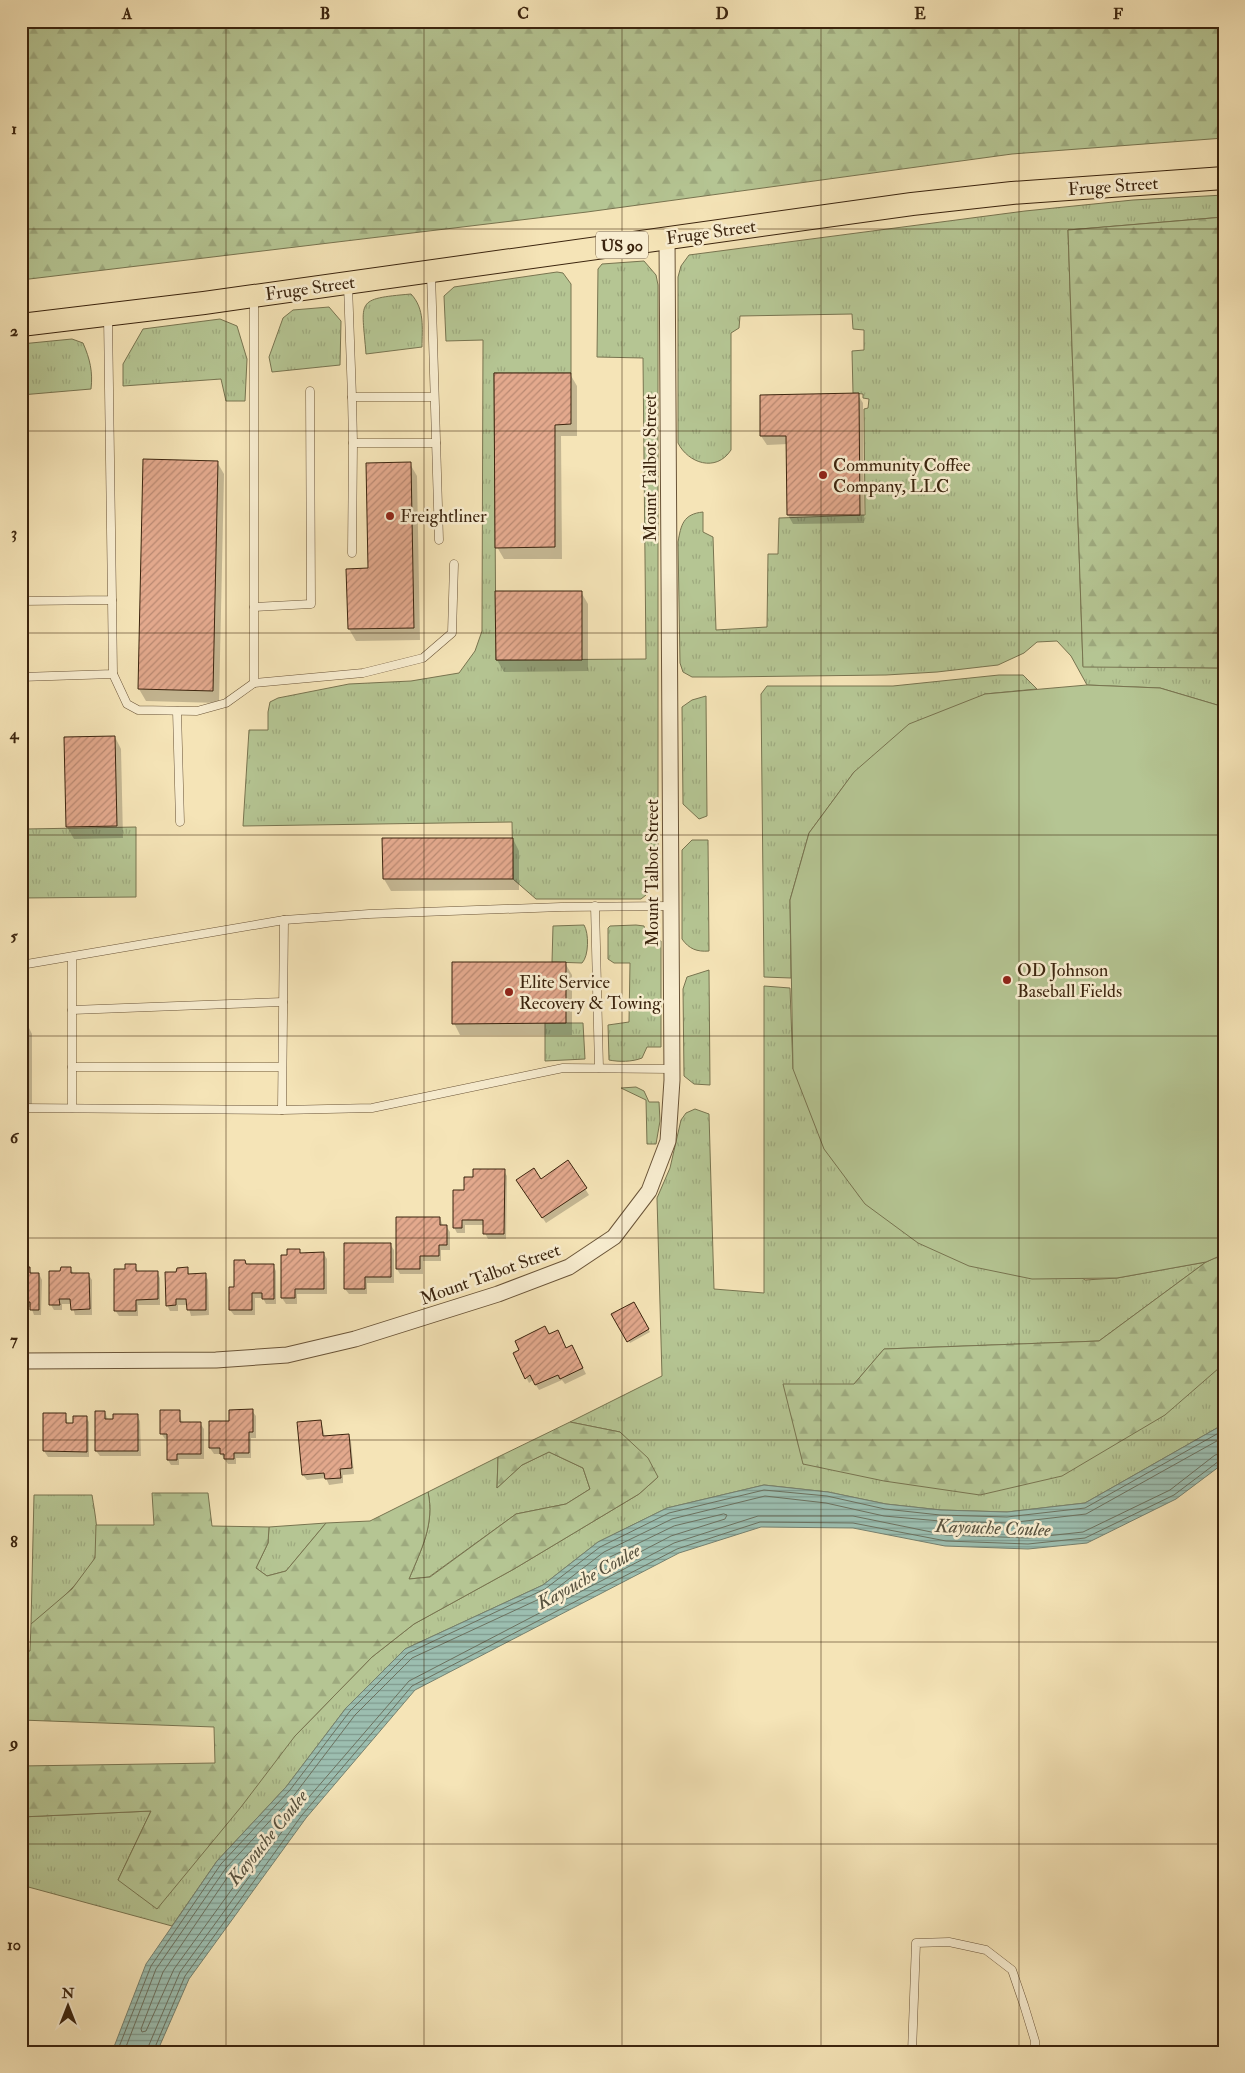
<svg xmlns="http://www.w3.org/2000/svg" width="1245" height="2073" viewBox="0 0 1245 2073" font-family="'IM FELL Double Pica',serif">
<defs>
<pattern id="grass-tufts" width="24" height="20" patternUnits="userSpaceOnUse" patternTransform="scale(1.25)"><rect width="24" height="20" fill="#b5c593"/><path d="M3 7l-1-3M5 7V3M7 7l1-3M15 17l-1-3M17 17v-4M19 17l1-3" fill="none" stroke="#9da97e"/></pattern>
<pattern id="forest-firs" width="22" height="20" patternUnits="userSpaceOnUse" patternTransform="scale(1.25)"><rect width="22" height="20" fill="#b5c593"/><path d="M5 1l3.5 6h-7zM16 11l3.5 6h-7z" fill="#9da97e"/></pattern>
<pattern id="water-rules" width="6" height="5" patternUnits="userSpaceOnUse" patternTransform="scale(1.25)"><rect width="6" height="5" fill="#9cbeb0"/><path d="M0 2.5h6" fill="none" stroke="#809a8e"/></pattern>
<pattern id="building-hatch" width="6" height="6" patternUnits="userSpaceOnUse" patternTransform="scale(1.25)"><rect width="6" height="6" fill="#e3a98d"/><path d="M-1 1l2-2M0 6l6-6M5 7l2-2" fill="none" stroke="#b98972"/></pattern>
</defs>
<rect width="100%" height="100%" fill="#f5e4b7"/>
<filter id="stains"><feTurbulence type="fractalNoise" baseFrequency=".004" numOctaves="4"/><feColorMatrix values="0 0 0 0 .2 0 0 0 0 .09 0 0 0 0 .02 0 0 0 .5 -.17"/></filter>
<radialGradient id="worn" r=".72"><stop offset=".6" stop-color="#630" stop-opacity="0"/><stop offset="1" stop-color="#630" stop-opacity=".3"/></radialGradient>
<!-- grass -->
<g fill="url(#grass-tufts)" stroke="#787450">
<path d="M1224,195V217L1068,230L1083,666L1224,668V707L1160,688L1087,685L1071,656L1057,641L1037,642L1024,653L998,665L937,672L886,675L722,677H692L683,672L680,663L678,542C681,525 683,514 703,512V532L713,537L716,630L767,627L768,554H778L779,518L865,515L864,409L868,408L869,399L863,398V394L853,393L852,351L864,350V330L853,329L852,314L740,316L739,328L731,333V450C716,473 688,463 678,443V277L681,266L689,255L1025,211L1133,200Z"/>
<path d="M644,261L656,275L658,285V887L648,888L646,895L641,899H536L513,879L512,822L243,826L249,730H268V712L270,702L278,698L349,684L411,681L459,673L475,651L482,631L483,340L446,341L444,296L454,287L557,272L563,273L571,284V373H494L496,660L646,659L643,358L597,357L598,269L602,264Z"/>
<path d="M411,294C425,309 422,328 422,347L366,354C362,300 354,299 411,294Z"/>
<path d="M329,307L341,321L340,365L272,372L269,357L283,318L293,310Z"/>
<path d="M220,319L237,326L247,359L245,401H226L221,379L123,386V364L143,329Z"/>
<path d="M72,339L83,343C90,359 93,372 91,389L21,395V344Z"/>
<path d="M999,675H1023L1037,689L985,694L854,772L809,833L790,900L791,978L764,977L761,694L767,686H893Z"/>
<path d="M706,696L707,816L699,819L683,804L682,707L692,700Z"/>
<path d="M21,730L26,829L136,827V897L21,898Z"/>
<path d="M692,840H708L709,951C697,952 689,949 682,939V850Z"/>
<path d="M584,925C589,933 589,956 582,963L552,962L553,926Z"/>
<path d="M636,925L644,926L649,941H661V1047H647L642,1058C632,1062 619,1062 609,1060L608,1025L629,1022L630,963H614L608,959V928L610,926Z"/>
<path d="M709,970L710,1085L694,1084L684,1076L683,989L687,977Z"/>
<path d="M764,986L790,988L793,1069L1085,1280L1117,1278L1206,1262L1099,1341L884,1349L854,1384L803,1464L1224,1367V1424L1085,1503L1007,1512L941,1510L886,1504L828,1492L764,1485L667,1508L598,1542L543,1585L405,1649L346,1708L286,1787L217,1861L172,1926L21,1885V1817L151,1811L118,1880L295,1736L372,1657L414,1624L514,1569L639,1494L658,1477L620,1432L570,1422L662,1376L657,1198L670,1168L681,1120L686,1113L695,1109L709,1114L714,1289L764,1293Z"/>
<path d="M545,1023H583L585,1059L545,1061Z"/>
<path d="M636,1087L644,1091L649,1102H659L660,1121L656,1144H647L646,1100L621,1088Z"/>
<path d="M549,1452L583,1468L590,1489L566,1504L516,1514L429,1577L409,1579C421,1550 435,1524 428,1492L498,1457L497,1488L522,1465Z"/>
<path d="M34,1495H92C95,1514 100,1538 95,1557C91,1573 46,1615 31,1624Z"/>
<path d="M326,1523L286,1571L267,1576L256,1568L268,1543L269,1527Z"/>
</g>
<!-- forest -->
<g fill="url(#forest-firs)" stroke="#787450">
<path d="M21,21H1224V138L1012,154L587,212L21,280Z"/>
<path d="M1224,217V668L1083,667L1068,230Z"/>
<path d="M1224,1254V1367L1219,1368L1165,1415L1062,1476L980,1495L884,1481L803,1464L783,1384H854L884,1349L1099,1341L1206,1262Z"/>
<path d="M570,1422L620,1432L648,1458L658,1477L639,1494L514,1569L414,1624L372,1657L295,1736L241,1807L157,1909L118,1880L151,1811L21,1817V1766L215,1763L214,1727L21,1720V1651H30L31,1624L72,1589L95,1558L96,1525H154L152,1493H208L212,1526L269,1527L268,1543L256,1568L267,1576L286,1571L326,1523L370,1521L428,1492C435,1524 421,1550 409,1579L430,1577L516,1514L566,1504L590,1489L583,1468L549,1452L522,1465L497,1488L498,1457Z"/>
</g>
<!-- pitch -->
<path fill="#b5c593" stroke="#787450" d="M1087,685L1160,688L1224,707V1254L1206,1262L1117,1278L1032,1279L969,1266L918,1243L865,1204L824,1149L793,1069L790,900L809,833L854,772L909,724L985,694Z"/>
<!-- water -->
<path fill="url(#water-rules)" stroke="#75806f" d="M1224,1424V1463L1176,1499L1087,1543L1028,1549L945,1546L853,1528L761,1527L679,1553L415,1690L306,1818L189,1979L157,2052H112L146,1964L217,1861L286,1787L346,1708L405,1649L543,1585L598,1542L667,1508L764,1485L828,1492L886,1504L941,1510L1007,1512L1085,1503Z"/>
<!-- shadow -->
<g fill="#0003">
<path d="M570,374L577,386V436H561L562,559H504L497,547Z"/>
<path d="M858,395L863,403L864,523L793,524L788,515V444L767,445L761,436Z"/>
<path d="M144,460L217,462L224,474L219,703L146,701L139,689Z"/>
<path d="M410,464L417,476L420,640L356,641L349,629Z"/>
<path d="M581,592L588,604V671L504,672L497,660Z"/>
<path d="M115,737L121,749L123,838L74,839L67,827Z"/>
<path d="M513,839L519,851V890L391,891L384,879Z"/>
<path d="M565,963L572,975V1035H460L454,1023Z"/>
<path d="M21,1022H26L32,1034V1105H21Z"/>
<path d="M568,1162L589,1195L546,1223L521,1186L540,1180Z"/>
<path d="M504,1171L507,1176L506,1239H488L485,1233V1225H465V1233H457L454,1227L465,1191L474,1179Z"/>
<path d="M440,1218L443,1226H446L450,1232V1250H441V1261H423V1274H400L397,1269Z"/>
<path d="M390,1244L394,1250V1283H367V1294H349L345,1289Z"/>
<path d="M299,1250L301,1254H324L327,1259V1294H297V1304H286L282,1298L288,1256Z"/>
<path d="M245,1261L247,1265H273L276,1271V1304H266L263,1298H255V1315H234L230,1310Z"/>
<path d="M135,1265L138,1272H157L160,1278V1305H138V1316H119L115,1310L126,1271Z"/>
<path d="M21,1268H29L32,1274H39L42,1280L41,1315H34L31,1307H21Z"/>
<path d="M70,1268L74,1274H88L92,1280V1315H75L72,1304H62V1310H54L51,1305L61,1272Z"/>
<path d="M187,1269L190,1275L205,1274L208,1280L209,1315L191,1316L188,1305H178V1311H170L167,1305L177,1273Z"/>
<path d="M634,1303L650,1332L630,1343L613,1315Z"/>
<path d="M549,1335L566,1350L575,1352L586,1374L565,1384L562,1380L539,1390L533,1380L529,1383L514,1353Z"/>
<path d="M179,1411L182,1423H200L204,1429V1459H179V1465H171L168,1460V1439H165L161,1433Z"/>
<path d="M252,1411L256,1416V1438H251V1458H236V1464H228L221,1454H214L210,1448V1422H231Z"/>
<path d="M105,1412L108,1420L137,1416L140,1421L141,1456H100L96,1451Z"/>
<path d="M45,1414H65L68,1425H74L86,1417L89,1422V1457H48L44,1451Z"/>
<path d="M321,1421L325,1437L348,1435L351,1441L354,1474L343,1475V1483L329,1485L326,1478L307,1480L303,1475Z"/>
</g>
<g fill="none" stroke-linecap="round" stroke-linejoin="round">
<!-- shore -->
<g stroke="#6c715f" stroke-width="1">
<path d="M724,1514L727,1515L725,1519L671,1536L590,1578L586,1577L587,1574L608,1558L674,1526Z"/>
<path d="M257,1845H260L261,1849L174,1969L146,2031L142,2032L141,2029L163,1972L231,1872Z"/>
<path d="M117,2052L151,1966L221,1864L290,1790L350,1711L408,1653L545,1589L600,1547L669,1513L764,1490L827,1496L885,1509L940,1515L1007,1517L1085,1508L1224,1430"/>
<path d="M124,2052L156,1969L226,1868L295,1794L355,1715L412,1658L548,1595L604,1552L672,1519L765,1496L826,1503L884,1516L940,1521L1008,1523L1086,1514L1224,1437"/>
<path d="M146,2052L180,1972L297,1811L409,1681L674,1543L758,1516H853L946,1535L1028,1538L1083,1532L1170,1490L1215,1455L1224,1453"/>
<path d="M153,2052L185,1976L302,1815L412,1686L677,1549L760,1522L853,1523L946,1541L1028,1544L1085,1538L1174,1495L1219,1461L1224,1460"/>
</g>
</g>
<!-- building -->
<g fill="url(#building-hatch)" stroke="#3b240e">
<path d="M494,373H571V424L555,425V547L495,548Z"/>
<path d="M859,393L860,515H787L786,436H760V395Z"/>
<path d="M143,459L218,461L213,691L138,689Z"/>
<path d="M411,462L414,628L348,629L346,569L368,568L366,463Z"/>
<path d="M495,591H582V660H496Z"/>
<path d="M115,736L117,826L66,827L64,737Z"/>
<path d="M382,838H513V879H383Z"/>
<path d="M452,962H566V1023L452,1024Z"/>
<rect x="21" y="1021" width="5" height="72"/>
<path d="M568,1160L587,1188L542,1218L516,1180L534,1168L541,1179Z"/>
<path d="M473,1169H505L504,1234H483V1220H462V1228H453V1190H464V1177H473Z"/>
<path d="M396,1217H440V1225H447V1245H439V1256H420V1269H396Z"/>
<path d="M344,1243H391V1277H365V1289H344Z"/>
<path d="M287,1249H300V1253L324,1252V1289H295V1298H281V1255H287Z"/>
<path d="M234,1260H245L246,1264H274V1299H262V1293H252V1310H229V1287H234Z"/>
<path d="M125,1264H136V1271H158V1299L136,1300V1311H114V1269H125Z"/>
<path d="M21,1267H30V1273H39V1310H30V1302H21Z"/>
<path d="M61,1267H71V1273H89L90,1309L71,1310L70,1299H59L60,1305H49V1271H60Z"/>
<path d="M188,1267V1274L206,1273V1310H187L186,1299H176V1305L166,1306L165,1272H176L177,1268Z"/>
<path d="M634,1302L649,1329L627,1342L611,1314Z"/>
<path d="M545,1326L549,1334L558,1330L566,1348L572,1345L583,1368L560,1379L558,1375L535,1385L530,1375L525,1379L513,1353L519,1350L515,1341Z"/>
<path d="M253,1409V1432H249V1453H234V1459H224V1454H220V1448H209V1421H229V1410Z"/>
<path d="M160,1410H180V1422H201V1454H177V1460H167V1434H160Z"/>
<path d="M95,1411H105V1419H113V1414H138V1451H95Z"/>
<path d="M43,1413H66V1423H73V1416H87V1452L43,1451Z"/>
<path d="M321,1420L323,1436L349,1434L352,1468L340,1469L341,1478L325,1479L324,1473L302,1475L297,1422Z"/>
</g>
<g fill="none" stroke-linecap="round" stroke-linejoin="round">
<!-- service casing -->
<g stroke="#6a5438" stroke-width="9">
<g id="service">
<path d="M431,273L439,540"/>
<path d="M348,285L352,397H434"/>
<path d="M352,397L353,443H436"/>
<path d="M352,553L353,443"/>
<path d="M21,601L112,600L108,317"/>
<path d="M254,607L311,604L310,391"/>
<path d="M113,674L127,704L138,710L197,711L226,703L254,683V299"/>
<path d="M21,677L113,674L112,600"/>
<path d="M254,683L363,673L423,658L452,633L454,564"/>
<path d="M177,711L180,822"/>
<path d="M595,906L599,1068"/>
<path d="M72,957V1108"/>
<path d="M21,965L284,920L369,914L561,907L670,906"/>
<path d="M72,1010L283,1002"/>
<path d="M72,1067H282"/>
<path d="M21,1108L282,1110L284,920"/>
<path d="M282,1110L372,1108L563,1068L672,1069"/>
<path d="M912,2052L916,1943L949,1942L986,1950L1012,1970L1024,2005L1035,2041V2052"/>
</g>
</g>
<!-- minor casing -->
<g stroke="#6a5438" stroke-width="17">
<path id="minor" d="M21,1361L216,1360L287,1355L355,1339L498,1294L569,1267L614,1237L649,1191L668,1141L672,1080L667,238"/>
</g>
<!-- primary casing -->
<g stroke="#3b240e" stroke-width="24">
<path id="primary" d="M21,325L204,303L912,204L1012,193L1224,178"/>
</g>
<!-- service -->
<use href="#service" stroke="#f8edd0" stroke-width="8"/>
<!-- minor -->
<use href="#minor" stroke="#f8edd0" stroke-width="15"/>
<!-- primary -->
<use href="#primary" stroke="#f5e4b7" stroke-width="22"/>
</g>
<!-- grid -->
<path fill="none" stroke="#3b240e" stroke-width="1" stroke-opacity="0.55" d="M226,21V2052M424,21V2052M622,21V2052M821,21V2052M1019,21V2052M21,229H1224M21,431H1224M21,633H1224M21,835H1224M21,1036H1224M21,1238H1224M21,1440H1224M21,1642H1224M21,1844H1224"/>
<!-- markers -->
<g fill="#8f2418" stroke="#f8edd0" stroke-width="2">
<circle cx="823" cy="475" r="5"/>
<circle cx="390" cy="516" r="5"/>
<circle cx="1007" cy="980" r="5"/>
<circle cx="509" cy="992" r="5"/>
</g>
<g text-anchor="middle" stroke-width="5" stroke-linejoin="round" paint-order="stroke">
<!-- shield labels -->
<rect fill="#f8edd0" stroke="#746048" stroke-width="1" x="596" y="231.5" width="52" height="27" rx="4"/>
<g font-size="16" font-weight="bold" fill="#3b240e">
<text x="622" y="251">US 90</text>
</g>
<!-- street labels -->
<g font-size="18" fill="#3b240e" stroke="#f8edd0">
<text transform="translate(1113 186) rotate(-4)" y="6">Fruge Street</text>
<text transform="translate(711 232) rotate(-8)" y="6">Fruge Street</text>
<text transform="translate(310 288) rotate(-8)" y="6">Fruge Street</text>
<text transform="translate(650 468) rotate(-90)" y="6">Mount Talbot Street</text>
<text transform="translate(652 873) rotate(-90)" y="6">Mount Talbot Street</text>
<text transform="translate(490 1274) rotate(-20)" y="6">Mount Talbot Street</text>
</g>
<!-- poi labels -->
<g font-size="18" fill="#3b240e" stroke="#f8edd0" text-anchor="start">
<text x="833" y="471">Community Coffee<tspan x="833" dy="21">Company, LLC</tspan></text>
<text x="400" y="522">Freightliner</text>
<text x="1017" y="976">OD Johnson<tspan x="1017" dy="21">Baseball Fields</tspan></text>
<text x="519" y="988">Elite Service<tspan x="519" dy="21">Recovery &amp; Towing</tspan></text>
</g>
<!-- water labels -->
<g font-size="19" font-style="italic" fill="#58523f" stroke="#f8edd0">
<text transform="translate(993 1527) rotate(2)" y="7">Kayouche Coulee</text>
<text transform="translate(588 1576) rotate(-29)" y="7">Kayouche Coulee</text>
<text transform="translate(267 1837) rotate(-51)" y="7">Kayouche Coulee</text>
</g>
</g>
<!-- margin -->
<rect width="1245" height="2073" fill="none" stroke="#f5e4b7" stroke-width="55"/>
<!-- north arrow -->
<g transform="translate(68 2006)" stroke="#f8edd0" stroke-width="4" paint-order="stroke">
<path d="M0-4L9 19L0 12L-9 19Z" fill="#3b240e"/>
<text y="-8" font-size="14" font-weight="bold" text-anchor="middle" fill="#3b240e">N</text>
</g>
<rect x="28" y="28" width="1190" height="2018" fill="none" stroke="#3b240e" stroke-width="2"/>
<g font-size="16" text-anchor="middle" font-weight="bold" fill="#3b240e">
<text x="127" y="19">A</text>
<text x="325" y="19">B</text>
<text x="523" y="19">C</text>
<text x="722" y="19">D</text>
<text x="920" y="19">E</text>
<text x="1118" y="19">F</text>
<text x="14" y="134">1</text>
<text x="14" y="336">2</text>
<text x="14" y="538">3</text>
<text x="14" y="739">4</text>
<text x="14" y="941">5</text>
<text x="14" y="1143">6</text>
<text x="14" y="1345">7</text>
<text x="14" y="1547">8</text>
<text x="14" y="1748">9</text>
<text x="14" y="1950">10</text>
</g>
<rect width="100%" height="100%" filter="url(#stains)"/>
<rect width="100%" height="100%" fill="url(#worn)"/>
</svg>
